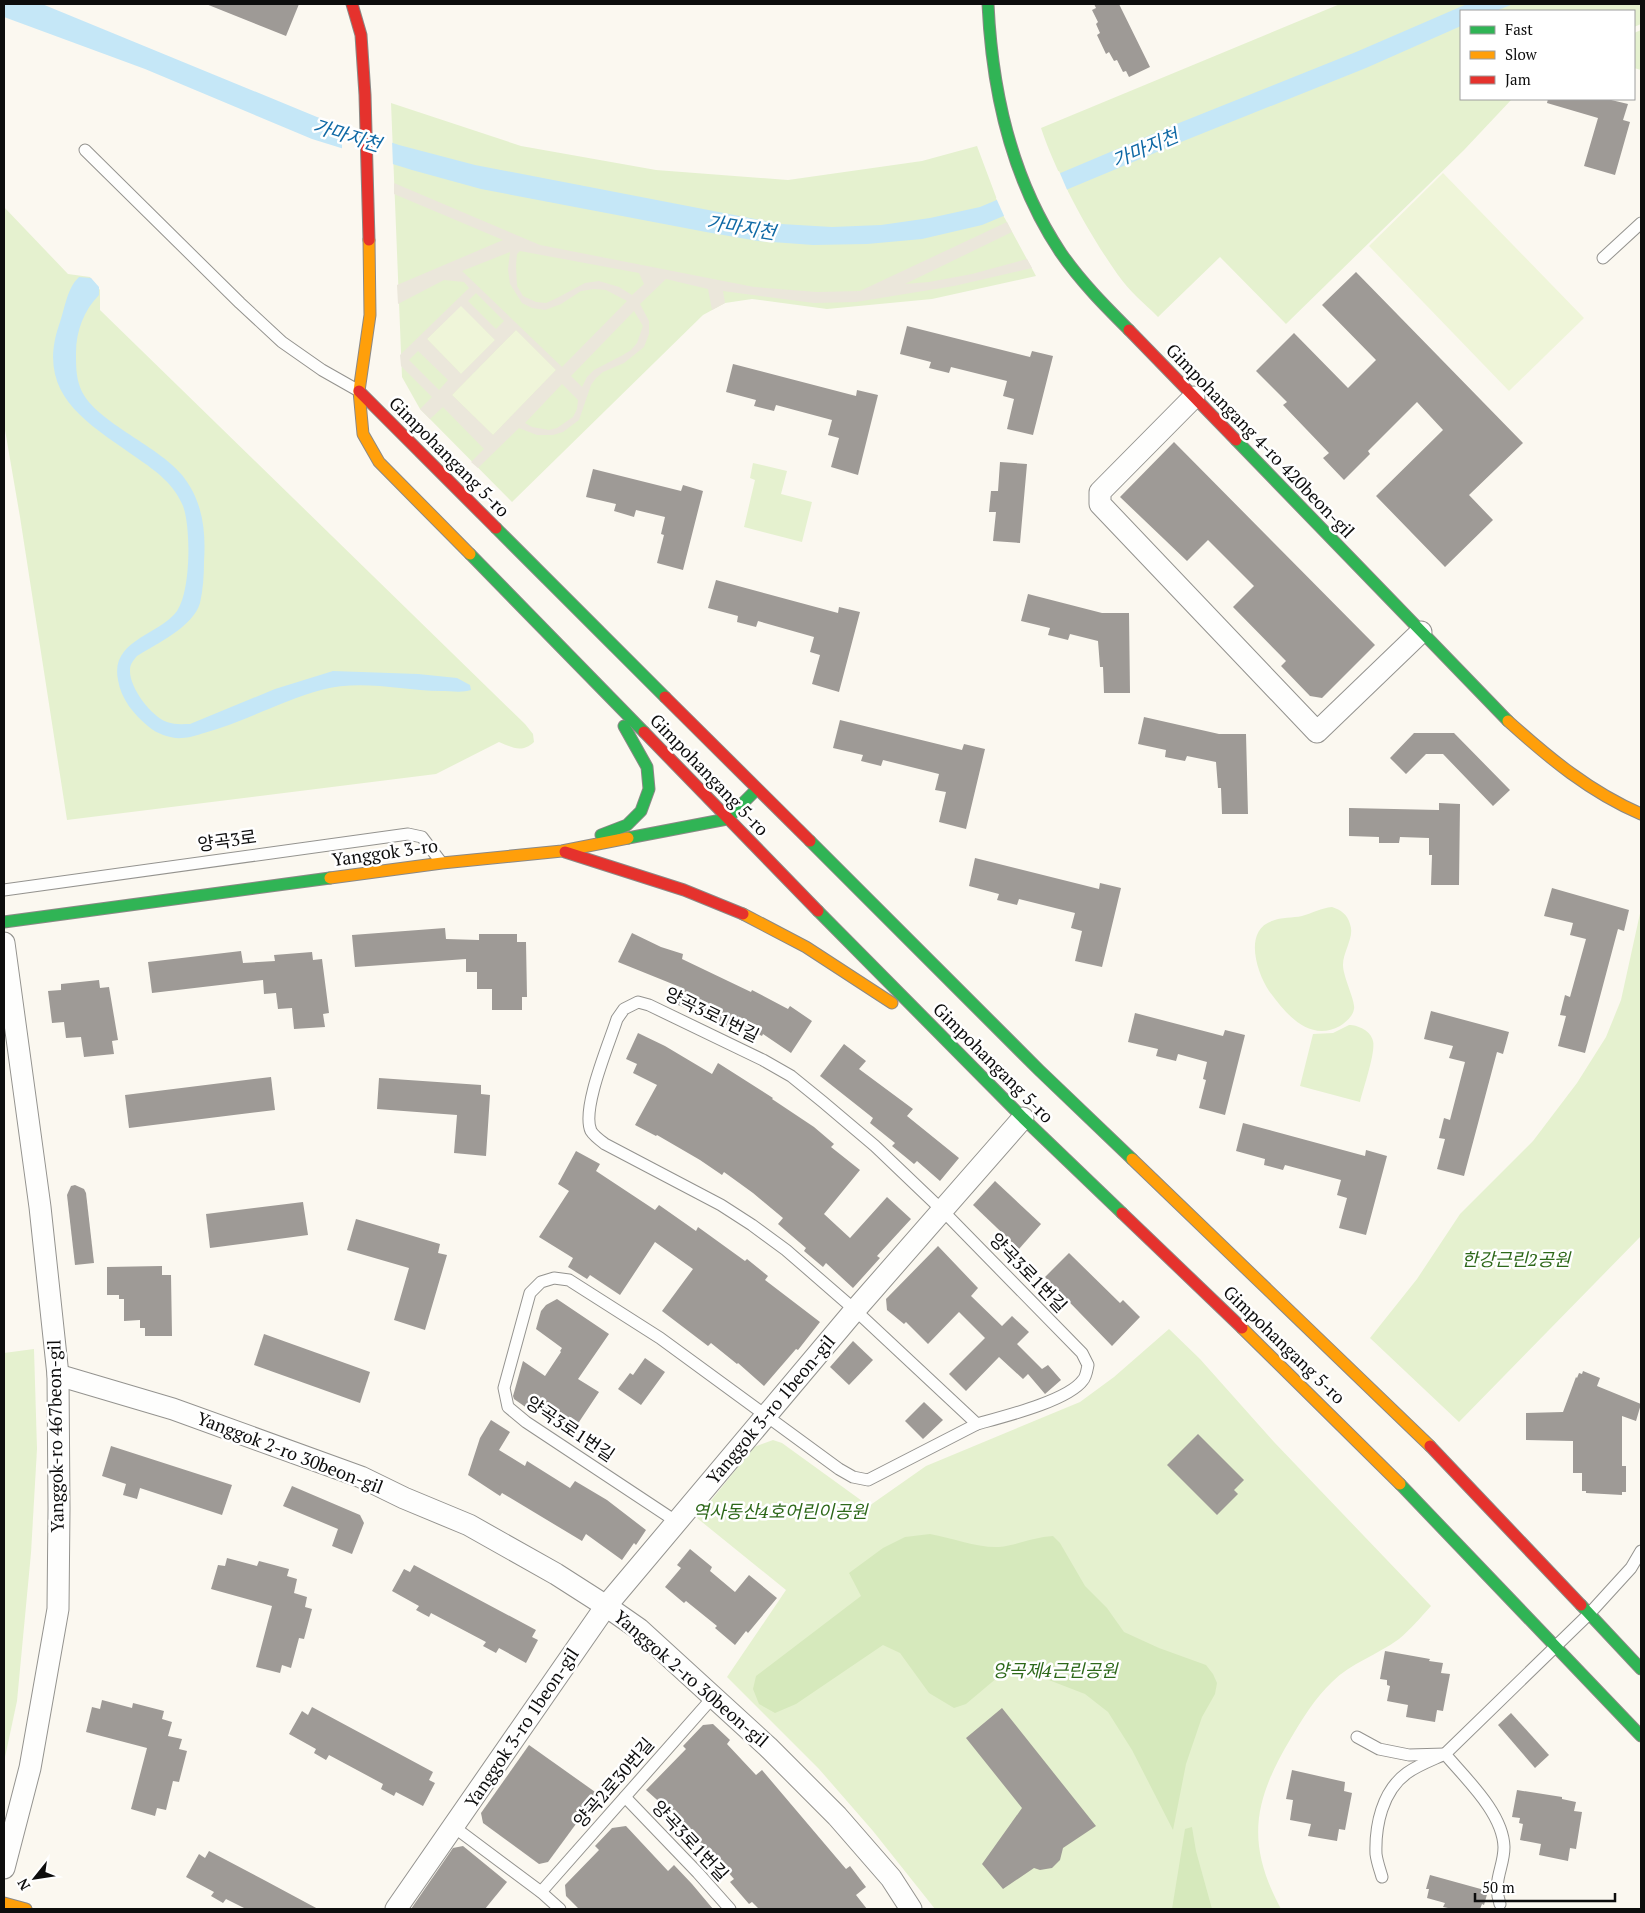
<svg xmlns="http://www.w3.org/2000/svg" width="1645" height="1913" viewBox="0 0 1645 1913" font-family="'PT Serif','Noto Sans KR',serif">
<rect width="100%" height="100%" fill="#fbf8f0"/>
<!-- green -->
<g fill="#e5f1cf">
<path d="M1340,4H1641V24L1634,27V11H1461V99H1512L1464,150L1286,324L1220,257L1158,317C1145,304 1129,291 1118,275C1089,234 1057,176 1041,128Z"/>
<path d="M1641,30V70L1634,68V33Z"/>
<path d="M391,103L521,146L656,170L788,180L922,161L977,146L1002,213L1036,276L932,299L827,309L752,299L725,303L703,315L512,502L420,409L402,377Z"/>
<path d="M4,207L68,274L90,277L100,290V310L525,724L533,734L534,742C522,753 513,748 499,742L436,774L67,820L20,517L4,424Z"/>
<path d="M753,463L787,471L781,494L812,502L802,542L744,527L755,480L750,478Z"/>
<path d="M1332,907C1341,910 1347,914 1350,924C1355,937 1343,951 1343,965C1343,977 1356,1002 1354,1009C1353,1016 1346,1022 1340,1026C1309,1043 1285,1013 1269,991C1257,973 1243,931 1272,921C1281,917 1293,918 1302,916C1313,913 1321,908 1332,907Z"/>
<path d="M1641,909V1236L1459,1422L1370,1338L1417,1279L1460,1214L1533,1141L1577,1083L1606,1037L1621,1000Z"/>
<path d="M1349,1025C1358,1025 1371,1031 1373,1041C1376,1052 1363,1089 1360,1102L1300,1086L1313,1034L1333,1033Z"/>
<path d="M1169,1329L1200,1359L1274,1442L1431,1606C1421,1617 1410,1630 1399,1639C1377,1655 1351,1663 1332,1682C1315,1698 1303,1718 1291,1738C1254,1800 1245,1842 1281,1909H935L873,1831L819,1769L727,1677L786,1590L697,1518L754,1447L773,1440L782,1443L869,1506L926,1466L1080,1402L1114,1377Z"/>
<path d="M34,1349L37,1449L31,1553L17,1701L4,1762V1353Z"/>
</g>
<!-- forest -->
<g fill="#d6e9bc">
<path d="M930,1534C953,1538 977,1548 999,1547C1017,1545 1034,1537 1053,1536L1060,1543L1085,1586L1107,1608L1124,1632L1159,1648L1206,1665L1213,1674L1217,1683L1215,1694L1202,1717L1186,1764L1173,1830L1132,1750L1108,1712L1085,1694L1028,1672L1011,1671L998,1677L966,1704L954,1708L929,1693L900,1653L883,1645L796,1704L775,1713L759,1704L753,1689L756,1676L861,1596L849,1573L883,1548L905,1537Z"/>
<path d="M1192,1827L1196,1851L1212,1909H1172L1185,1829Z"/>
</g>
<!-- pitch -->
<g fill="#eff5d9">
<path d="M1443,173L1584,318L1509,391L1369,246Z"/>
<path d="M461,305L495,340L461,374L427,339Z"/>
<path d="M516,330L556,370L493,435L452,395Z"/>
</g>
<!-- plaza -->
<path fill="#ebe7db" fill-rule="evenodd" d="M394,183L540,245L754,287L817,292L860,291L1007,222L1012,232L905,284L929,282L972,274L1027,259L1032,268L954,286L856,302L814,303L723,291L725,303L712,310L708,289L666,279L640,304L649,321V334L644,347L624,363L603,372L596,378L591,385L579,420L563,432L553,435H537L519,428L478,468L471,462L484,449L443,407L430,419L420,409L432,397L401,366L400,355L469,288L464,282L444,280L398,304L397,285L503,240L394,194ZM520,251L639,273L644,284L632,295L619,287L599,281L585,283L557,298L546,303L536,302L523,296L517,286L516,265L517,254ZM510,252L508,269L510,284L522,303L532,308L545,310L561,304L581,291L594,289L606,290L627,301L562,367L462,271ZM476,293L504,321L496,329L468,301ZM461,306L495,340L461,374L427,339ZM634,311L643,326L637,343L631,350L623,355L594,370L587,377L582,387L571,376ZM516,330L556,370L493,435L452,395ZM418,351L448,380L439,390L409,360ZM562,384L578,400L577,409L573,417L557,428L549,430L532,427L525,423Z"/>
<!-- water -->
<g fill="#c5e7f7">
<path d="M4,4H42L317,117L399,145L475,165L781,224L832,227L881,225L930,218L980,207L1179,123L1356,52L1467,4H1513L1496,11H1461V26L1366,68L1181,142L982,225L922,239L867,244L813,245L758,241L706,232L481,189L412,170L312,139L145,69L4,17Z"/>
<path d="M79,277L91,278L99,287V295C84,310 76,331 76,353C76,365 76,376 80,387C91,420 158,445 182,475C203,501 206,531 204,562C204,575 203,590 200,603C193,627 156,644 137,656C133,661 130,664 130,670C129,687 151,716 167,722C175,725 183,724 190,724L275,689L333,671L418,674L457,678L470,685L471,690C462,693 451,691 441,691C400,690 360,679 321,690C281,701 244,722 204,733C197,735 189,738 182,738C172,739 157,734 149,727C134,715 121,699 118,680C110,640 158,636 177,611C191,591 191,527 183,506C174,484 156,471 137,458C86,422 34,394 60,322C65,308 67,288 79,277Z"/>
</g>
<!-- pier -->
<g fill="#fbf8f0">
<path d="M342,123L392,140L393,167L342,151Z"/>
<path d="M1059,171L1068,192L1005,218L996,198Z"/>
</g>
<!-- building -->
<g fill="#9e9a96">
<path d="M206,4H299L286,36Z"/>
<path d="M1094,4H1119L1150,67L1129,77L1126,71L1123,72L1117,60L1114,61L1109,52L1106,54L1097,35L1100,33L1096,24L1098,22L1092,10L1096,8Z"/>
<path d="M1548,99H1607L1628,104L1623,120L1630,122L1615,175L1584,166L1598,118L1547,103Z"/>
<path d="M1356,272L1523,443L1469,495L1493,520L1445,567L1376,496L1443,430L1417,402L1368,451L1370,454L1344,480L1323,458L1329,453L1283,405L1287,402L1256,371L1294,333L1348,388L1376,360L1322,305Z"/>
<path d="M907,326L1030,357L1032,351L1053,356L1033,435L1007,429L1014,399L1003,396L1007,381L951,367L949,373L929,368L931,362L900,354Z"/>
<path d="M733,364L856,396L857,390L878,395L858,475L831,467L839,438L828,435L832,420L776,405L774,411L754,406L756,400L726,392Z"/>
<path d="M1174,442L1375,645L1322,698L1310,696L1281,666L1286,661L1233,607L1254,586L1208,540L1187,561L1120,497Z"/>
<path d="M1000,462L1027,464L1020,543L993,541L996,512H989L991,491H998Z"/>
<path d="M593,469L681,491L683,485L703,491L683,570L657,563L664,535L661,534L665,517L636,510L634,517L614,511L616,504L586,497Z"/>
<path d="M716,580L838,613L839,607L860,612L839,692L812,684L820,655L810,652L814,637L758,621L756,627L737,622L738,616L708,608Z"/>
<path d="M1028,594L1102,613H1129L1130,693H1104L1103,667H1100L1098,641L1070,634L1068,640L1048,635L1050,628L1021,621Z"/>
<path d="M1144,717L1219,734H1246L1248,814H1222L1221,788H1218L1216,762L1187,756L1185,761L1165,757L1166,750L1138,744Z"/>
<path d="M840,720L962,750L964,744L985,749L966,829L939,822L946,792L935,790L939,774L883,760L881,766L861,761L863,755L833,748Z"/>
<path d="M1414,733H1454L1510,790L1493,806L1443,754H1426L1406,774L1390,758Z"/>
<path d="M1439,803L1460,804L1459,885H1431L1432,855H1429V838L1400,837L1399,843H1379V837L1349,836V808L1439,810Z"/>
<path d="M975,858L1099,889L1100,883L1121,888L1102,967L1075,961L1082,931L1071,928L1075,913L1019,899L1017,905L997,900L999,894L969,886Z"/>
<path d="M1552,888L1629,910L1624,931L1618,929L1585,1053L1558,1046L1566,1016L1560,1015L1565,995L1570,997L1586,939L1570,935L1573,923L1544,916Z"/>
<path d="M445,928L446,939L479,940V934H517V942H526L527,997H522V1010H492V989H477V972H466V959L355,967L352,935Z"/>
<path d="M632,933L661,947L683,954L682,959L751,992L752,990L788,1009L790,1006L812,1021L791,1053L763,1034L762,1036L730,1020L727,1025L678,1005L683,994L678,992L680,987L618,962Z"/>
<path d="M241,951L243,963L275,961L274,955L312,952L313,960L322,959L329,1013L323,1014L325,1027L294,1029L292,1008L278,1009L276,993L264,994L263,980L152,993L148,962Z"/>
<path d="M99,980L100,988L109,987L118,1040L112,1041L114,1054L84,1057L81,1037L66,1038L64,1022L52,1023L48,991L61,990V984Z"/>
<path d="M1431,1011L1509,1032L1503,1054L1497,1052L1464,1176L1437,1169L1445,1139L1439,1138L1444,1118L1450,1120L1465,1062L1449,1058L1453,1046L1424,1039Z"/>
<path d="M1135,1013L1223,1036L1225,1030L1245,1035L1225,1115L1199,1108L1206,1080L1203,1079L1207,1062L1178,1054L1176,1061L1156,1056L1158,1049L1128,1042Z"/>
<path d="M638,1033L665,1046L712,1074L718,1063L773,1098L772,1099L814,1127L834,1144L831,1147L860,1170L824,1214L850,1238L887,1197L911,1219L877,1256L880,1258L853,1288L826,1263L823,1267L804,1251L806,1248L778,1224L783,1218L753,1193L724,1172L722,1175L700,1160L657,1135L656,1136L635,1125L657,1085L633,1073L637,1064L626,1059Z"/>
<path d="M844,1044L866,1061L859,1069L913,1109L907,1116L959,1158L940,1181L917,1161L914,1164L892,1146L895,1143L870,1123L873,1118L820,1076Z"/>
<path d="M271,1077L275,1110L129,1128L125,1095Z"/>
<path d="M379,1078L481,1085V1094L490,1095L486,1156L454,1153L457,1115L377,1109Z"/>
<path d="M1243,1123L1365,1156L1366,1150L1387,1156L1366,1235L1339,1228L1347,1198L1337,1195L1341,1180L1285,1165L1283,1170L1264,1165L1265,1159L1236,1151Z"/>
<path d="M576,1151L600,1164L596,1171L655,1210L659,1205L696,1231L698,1227L745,1261L747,1259L768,1276L765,1280L820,1322L798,1350L796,1349L764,1386L738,1363L737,1364L711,1343L708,1346L662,1311L693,1269L655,1242L620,1295L590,1275L587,1279L568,1267L573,1258L539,1237L569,1191L558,1184Z"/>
<path d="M995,1181L1041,1224L1019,1249L973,1205Z"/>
<path d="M75,1185L84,1189L86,1193L94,1263L75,1265L67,1195L71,1186Z"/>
<path d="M303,1202L308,1235L210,1248L206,1214Z"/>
<path d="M356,1219L440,1244L438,1253L447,1255L425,1330L394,1320L409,1268L347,1250Z"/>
<path d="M938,1246L978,1288L971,1296L1002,1326L1012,1316L1029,1332L1017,1344L1042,1369L1048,1365L1061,1380L1045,1394L1028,1374L1023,1379L999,1357L966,1391L949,1374L985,1338L959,1312L928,1344L906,1322L904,1324L887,1310L886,1299Z"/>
<path d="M1069,1253L1120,1303L1123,1300L1140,1317L1112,1346L1045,1277Z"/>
<path d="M162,1266V1275H171L172,1336H145V1328H140V1320L124,1321V1299H119V1295H107V1267Z"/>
<path d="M557,1299L609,1334L578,1379L599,1392L573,1431L538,1408L534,1413L514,1399L513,1396L523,1361L545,1376L561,1352L560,1351L562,1348L536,1329L541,1311L546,1305Z"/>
<path d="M264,1334L370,1372L360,1403L254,1365Z"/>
<path d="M853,1341L873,1360L849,1385L830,1367Z"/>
<path d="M645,1358L665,1372L641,1405L618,1389L630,1373L633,1375Z"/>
<path d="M1583,1371L1600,1378L1597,1386L1641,1404L1636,1421L1622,1416V1466H1626V1492H1622V1495L1586,1493V1491H1582V1473H1573V1441L1526,1440V1413L1563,1412L1576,1377L1577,1378L1579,1373L1582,1374Z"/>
<path d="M924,1402L943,1420L923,1439L905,1421Z"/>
<path d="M491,1420L510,1432L499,1450L525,1466L527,1461L570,1488L575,1481L607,1500L646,1530L636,1545L634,1543L622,1560L586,1534L582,1541L502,1493L500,1496L468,1475L480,1438Z"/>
<path d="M1198,1434L1244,1480L1234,1490L1238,1494L1217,1515L1167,1465Z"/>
<path d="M111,1446L232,1485L222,1515L140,1488L137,1499L123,1495L126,1484L102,1476Z"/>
<path d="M292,1486L360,1515L364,1523L352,1554L332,1546L338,1529L283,1506Z"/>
<path d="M690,1549L712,1567L710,1571L735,1592L749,1575L777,1598L748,1633L746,1631L735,1645L715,1628L717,1626L686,1601L684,1603L665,1587L681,1568L677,1565Z"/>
<path d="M227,1558L257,1566L259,1561L289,1569L287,1576L297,1579L294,1593L307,1597L305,1607L312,1609L304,1639L299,1638L291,1668L282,1665L280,1673L256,1667L272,1606L211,1589L218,1565L225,1566Z"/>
<path d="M414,1565L536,1630L532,1637L538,1640L526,1663L499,1648L496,1653L483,1646L486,1642L431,1613L429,1617L416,1610L419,1606L392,1591L404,1569L410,1572Z"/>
<path d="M1385,1651L1430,1659L1429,1661L1443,1663L1441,1673L1450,1674L1443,1711L1437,1710L1435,1722L1406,1717L1408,1705L1387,1701L1390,1686L1387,1685V1680L1380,1679Z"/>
<path d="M102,1700L132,1708L133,1703L164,1711L162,1719L172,1722L168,1736L182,1739L179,1749L187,1751L179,1782L173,1781L166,1810L157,1808L155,1816L131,1809L147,1748L86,1732L92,1707L100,1709Z"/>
<path d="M312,1707L433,1772L429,1780L435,1783L423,1806L396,1792L394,1796L381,1789L383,1784L329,1755L326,1760L314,1753L316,1749L289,1734L302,1711L308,1715Z"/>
<path d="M1002,1708L1096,1826L1063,1848L1060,1860L1052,1868L1040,1870L1034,1868L1003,1889L982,1864L1022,1808L966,1738Z"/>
<path d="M1511,1713L1549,1755L1535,1768L1498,1725Z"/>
<path d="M713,1724L730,1740L727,1744L756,1775L762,1770L846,1869L850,1866L866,1887L856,1895L867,1909H759L752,1902L749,1904L730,1882L734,1879L711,1853L709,1855L691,1836L694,1833L646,1790L686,1749L683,1746L703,1725Z"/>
<path d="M529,1745L598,1794L548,1862L539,1864L483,1823L481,1813Z"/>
<path d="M1292,1770L1345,1782L1344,1791L1352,1793L1345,1830L1339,1829L1337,1841L1308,1836L1311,1824L1290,1820L1293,1800L1286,1799Z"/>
<path d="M1517,1790L1562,1797V1799L1576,1802L1574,1811L1582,1812L1576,1849L1570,1848L1568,1861L1539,1855L1541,1844L1520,1840L1523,1824L1519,1823L1520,1818L1512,1817Z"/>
<path d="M626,1826L668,1871L674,1865L692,1884L713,1909H579L566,1896L565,1885L599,1850L595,1846L612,1828Z"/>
<path d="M463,1846L507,1882L485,1909H411L453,1848Z"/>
<path d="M209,1851L264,1880L318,1909H246L226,1899L223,1903L211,1896L214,1892L186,1877L199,1854L205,1858Z"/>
<path d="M1430,1875L1488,1891L1484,1905L1482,1904L1480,1909H1453L1443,1907L1445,1903L1427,1898L1429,1889H1426Z"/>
</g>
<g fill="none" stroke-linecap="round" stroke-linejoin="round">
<!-- lane casing -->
<g stroke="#94938f" stroke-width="13">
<g id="lane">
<path d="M85,150L240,303L282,342L322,370L359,391"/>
<path d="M1603,258L1641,223"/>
<path d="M4,890L408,834L422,837L441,862"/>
<path d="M638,1002L649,1005L763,1060L791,1076L823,1102L875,1146L943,1211L1082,1353L1088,1365C1087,1370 1086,1377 1083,1380C1068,1401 1002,1417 977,1424L855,1310L786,1250L752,1225L721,1205L605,1144C601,1141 594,1136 591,1131C581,1109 609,1044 617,1019L624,1009Z"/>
<path d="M677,1522L526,1422L508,1407L504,1388L530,1293L541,1282L554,1278L569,1280L660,1338L839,1469L853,1477L868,1480L977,1424"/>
<path d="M1357,1737L1379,1749L1409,1755L1445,1754C1466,1779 1503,1813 1504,1847C1504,1868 1492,1880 1500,1904"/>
<path d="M625,1797L698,1873L730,1909"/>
<path d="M454,1827L541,1892L560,1909"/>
<path d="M1382,1877C1380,1870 1377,1862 1376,1854C1375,1826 1382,1791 1407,1773C1418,1765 1432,1760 1445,1754L1590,1613L1631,1568L1641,1551"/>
<path d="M541,1892L714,1696"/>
</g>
</g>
<!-- street casing -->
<g stroke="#94938f" stroke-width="23">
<g id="street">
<path d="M1194,397L1100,492V504L1317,732L1421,632"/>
<path d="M4,943L40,1207L58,1375L59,1509L58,1609L30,1768L4,1868"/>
<path d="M58,1375L173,1409L361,1477L404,1498L469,1525L556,1574L606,1606L639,1629L768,1747L837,1816L891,1878L911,1909"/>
<path d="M396,1909L606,1606L855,1310L1023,1118"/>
</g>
</g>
<!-- fast casing -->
<g stroke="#8b8986" stroke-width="13">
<g id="fast">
<path d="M988,4C992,91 1012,180 1061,253C1081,282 1105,306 1129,330"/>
<path d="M1236,440L1508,721"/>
<path d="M496,528L665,697"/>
<path d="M470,554L644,732"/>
<path d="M601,835L627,825L641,811L649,789L647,767L624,726"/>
<path d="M628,838L727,819L757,789"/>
<path d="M810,841L1039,1070L1132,1159"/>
<path d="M818,911L1023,1118L1122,1213"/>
<path d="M4,922L330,878"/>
<path d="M1400,1484L1641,1736"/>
<path d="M1581,1605L1641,1669"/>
</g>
</g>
<!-- slow casing -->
<g stroke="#8b8986" stroke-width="13">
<g id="slow">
<path d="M369,240L370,315L359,391L363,434L379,462L470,554"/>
<path d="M1508,721C1549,758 1590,792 1641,814"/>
<path d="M330,878L442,863L562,851L628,838"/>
<path d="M743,914L806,947L892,1003"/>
<path d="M1132,1159L1430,1446"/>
<path d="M1242,1328L1400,1484"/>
<path d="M4,1903L26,1909"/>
</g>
</g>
<!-- jam casing -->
<g stroke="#8b8986" stroke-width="13">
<g id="jam">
<path d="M352,4L361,35L365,95L369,240"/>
<path d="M1129,330L1236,440"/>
<path d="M359,391L496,528"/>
<path d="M665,697L810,841"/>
<path d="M644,732L818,911"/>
<path d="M565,852L684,890L743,914"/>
<path d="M1122,1213L1242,1328"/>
<path d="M1430,1446L1581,1605"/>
</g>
</g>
<!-- lane -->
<use href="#lane" stroke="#fefefd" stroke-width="11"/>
<!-- street -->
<use href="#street" stroke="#fefefd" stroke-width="21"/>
<!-- fast -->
<use href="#fast" stroke="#30b455" stroke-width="11"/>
<!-- slow -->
<use href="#slow" stroke="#ff9f0a" stroke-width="11"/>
<!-- jam -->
<use href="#jam" stroke="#e5322d" stroke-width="11"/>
</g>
<g text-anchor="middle" stroke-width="5" stroke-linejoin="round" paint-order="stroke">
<!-- street labels -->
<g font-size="18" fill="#0d0d0d" stroke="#fff">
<text transform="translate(1260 441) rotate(46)" y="6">Gimpohangang 4-ro 420beon-gil</text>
<text transform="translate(449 457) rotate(45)" y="6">Gimpohangang 5-ro</text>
<text transform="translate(709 775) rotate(46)" y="6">Gimpohangang 5-ro</text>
<text transform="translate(227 841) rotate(-8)" y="6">양곡3로</text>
<text transform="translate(385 853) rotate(-8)" y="6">Yanggok 3-ro</text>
<text transform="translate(712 1015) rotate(26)" y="6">양곡3로1번길</text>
<text transform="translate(993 1063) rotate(45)" y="6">Gimpohangang 5-ro</text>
<text transform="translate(1028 1273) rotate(46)" y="6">양곡3로1번길</text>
<text transform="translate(1284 1345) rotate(44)" y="6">Gimpohangang 5-ro</text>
<text transform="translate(771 1410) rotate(-50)" y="6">Yanggok 3-ro 1beon-gil</text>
<text transform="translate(570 1429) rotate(34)" y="6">양곡3로1번길</text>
<text transform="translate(56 1436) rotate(-91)" y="6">Yanggok-ro 467beon-gil</text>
<text transform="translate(290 1453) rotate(21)" y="6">Yanggok 2-ro 30beon-gil</text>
<text transform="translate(691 1679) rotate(41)" y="6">Yanggok 2-ro 30beon-gil</text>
<text transform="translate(522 1728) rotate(-56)" y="6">Yanggok 3-ro 1beon-gil</text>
<text transform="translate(614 1783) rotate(-49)" y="6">양곡2로30번길</text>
<text transform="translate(690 1841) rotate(47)" y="6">양곡3로1번길</text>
</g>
<!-- park labels -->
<g font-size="18" font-style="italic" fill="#2d6819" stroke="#fff">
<text x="1516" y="1266">한강근린2공원</text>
<text x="780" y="1518">역사동산4호어린이공원</text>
<text x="1055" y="1677">양곡제4근린공원</text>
</g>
<!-- water labels -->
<g font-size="19" font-style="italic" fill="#0f69a5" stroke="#fff">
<text transform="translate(347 135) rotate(17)" y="7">가마지천</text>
<text transform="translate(1145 148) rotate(-23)" y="7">가마지천</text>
<text transform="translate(741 227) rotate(9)" y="7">가마지천</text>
</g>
</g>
<!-- border -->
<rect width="1645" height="1913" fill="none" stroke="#0d0d0d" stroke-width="10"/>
<!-- legend -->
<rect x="1460" y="10" width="175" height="90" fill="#ffffff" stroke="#9e9e9e"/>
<rect x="1470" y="26" width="25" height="8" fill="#30b455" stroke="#9e9e9e"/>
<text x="1505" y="35" font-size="15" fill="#0d0d0d">Fast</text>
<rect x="1470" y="51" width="25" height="8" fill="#ff9f0a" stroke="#9e9e9e"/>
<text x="1505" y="60" font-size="15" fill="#0d0d0d">Slow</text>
<rect x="1470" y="76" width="25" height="8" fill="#e5322d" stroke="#9e9e9e"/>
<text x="1505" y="85" font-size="15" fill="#0d0d0d">Jam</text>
<!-- north arrow -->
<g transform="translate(35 1878) rotate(240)" stroke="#ffffff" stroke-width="4" paint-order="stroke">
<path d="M0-4L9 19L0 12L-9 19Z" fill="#0d0d0d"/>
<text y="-8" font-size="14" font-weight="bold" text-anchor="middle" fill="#0d0d0d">N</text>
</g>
<!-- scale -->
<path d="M1475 1893v8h140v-8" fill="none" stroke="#0d0d0d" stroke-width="2.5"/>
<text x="1482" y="1893" font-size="15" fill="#0d0d0d" stroke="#ffffff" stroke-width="4" paint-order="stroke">50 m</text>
</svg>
